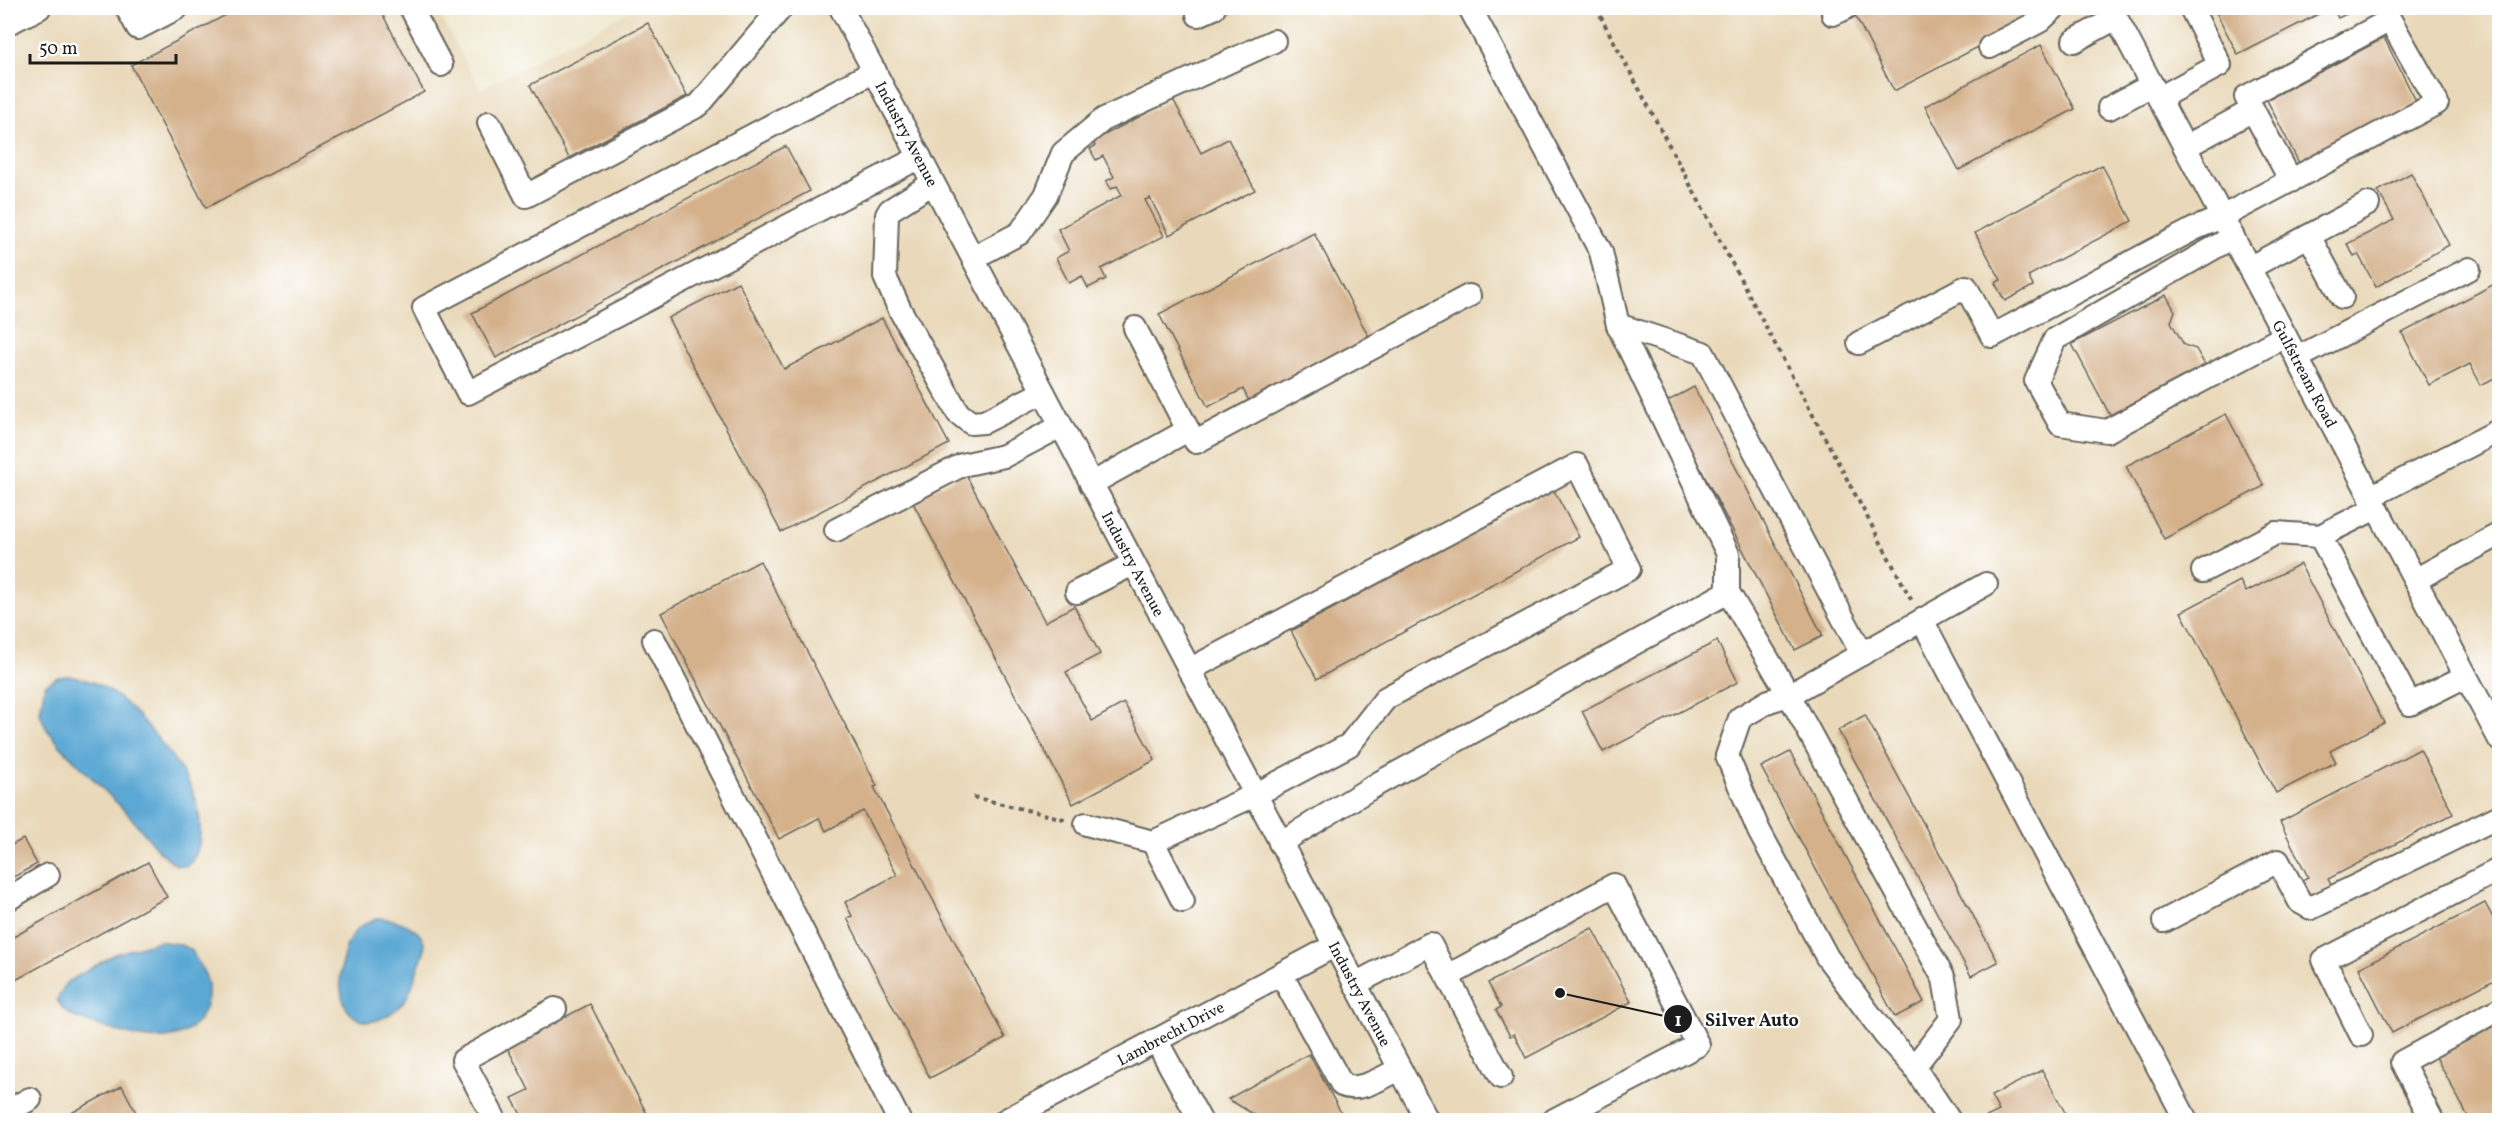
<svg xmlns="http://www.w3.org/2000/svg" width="2507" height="1128" viewBox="0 0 2507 1128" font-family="Vollkorn,serif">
<rect width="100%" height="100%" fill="#fff"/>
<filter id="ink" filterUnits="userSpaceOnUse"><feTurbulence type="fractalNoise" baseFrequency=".0167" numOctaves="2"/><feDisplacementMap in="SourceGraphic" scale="12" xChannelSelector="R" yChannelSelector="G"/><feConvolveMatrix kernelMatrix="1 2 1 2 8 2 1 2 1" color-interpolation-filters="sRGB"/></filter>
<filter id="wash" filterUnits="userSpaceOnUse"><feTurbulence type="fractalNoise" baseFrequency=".008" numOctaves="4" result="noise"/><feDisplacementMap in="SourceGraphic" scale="24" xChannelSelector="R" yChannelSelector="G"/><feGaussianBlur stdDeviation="1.35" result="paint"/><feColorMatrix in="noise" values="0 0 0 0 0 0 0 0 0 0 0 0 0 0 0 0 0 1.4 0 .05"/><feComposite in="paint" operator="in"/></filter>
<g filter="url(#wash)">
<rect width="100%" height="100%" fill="#efead1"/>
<!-- built -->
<path fill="#e9d9ba" d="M8,8H436L480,89L635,8H2499V1120H8Z"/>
<!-- water -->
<g fill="#5ca8d4" stroke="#3c6278" stroke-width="1.5">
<path d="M68,676C85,678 101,684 115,695C138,711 182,765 193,792C201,813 206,850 187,866L176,865L159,851L128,814L61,747L46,728L40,713L45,685L58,677Z"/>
<path d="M378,918C394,919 419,925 424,943C426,950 422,958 419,965C415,977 412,992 403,1003C390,1017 368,1030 351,1014C334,996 339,949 355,932C361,925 369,921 378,918Z"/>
<path d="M159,941C168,943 182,943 190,949C192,950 194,955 195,957C200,966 207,974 208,986C210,1010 195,1033 171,1037C148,1042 126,1034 103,1027C85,1021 66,1018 57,1000L66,983L115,954Z"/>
</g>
<g id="blocks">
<!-- building -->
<g fill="#d4b18b">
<path d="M239,8H379L424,92L206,208L131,65Z"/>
<path d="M1864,8H1876L1881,16L1898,8H2021L2028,21L1894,91L1854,13Z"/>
<path d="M2214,8H2330L2238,55Z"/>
<path d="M2333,8H2359L2338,18Z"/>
<path d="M648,23L687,96L569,158L530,85Z"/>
<path d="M2384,38L2417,103L2300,165L2267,100Z"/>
<path d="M2041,45L2075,109L1959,170L1925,106Z"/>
<path d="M1173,99L1201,153L1228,139L1255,190L1169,235L1150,198L1145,200L1164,236L1101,269L1106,279L1088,288L1082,276L1069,283L1056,258L1069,251L1058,229L1122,195L1117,186L1111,189L1106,181L1114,177L1103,156L1096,160L1090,149L1095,146L1093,141Z"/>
<path d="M786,146L810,191L496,358L472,313Z"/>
<path d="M2102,165L2132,221L2028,276L2033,286L2005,301L1995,283L2001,280L1975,233Z"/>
<path d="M2411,173L2449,245L2376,287L2358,254L2354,256L2347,244L2394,220L2378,191Z"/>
<path d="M1314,233L1370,339L1250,403L1243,389L1208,407L1159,314Z"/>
<path d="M2500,281V375L2481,385L2470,364L2429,385L2402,333Z"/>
<path d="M738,282L784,369L882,318L949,444L781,532L668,318Z"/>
<path d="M2166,295L2175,311L2171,322L2184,345L2196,349L2205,365L2110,415L2072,344Z"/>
<path d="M1694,387L1823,636L1795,650L1666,402Z"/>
<path d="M2226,414L2264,486L2164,539L2126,466Z"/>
<path d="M965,473L1045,622L1074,606L1100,654L1066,672L1092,721L1124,703L1155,760L1073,804L912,501Z"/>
<path d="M1553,489L1579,537L1317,679L1291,631Z"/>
<path d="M760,561L877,786L874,787L1005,1038L930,1078L847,918L852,916L845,902L897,875L863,811L826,831L819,818L779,839L661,613Z"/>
<path d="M2300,564L2384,723L2330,751L2336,762L2276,793L2181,612L2240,581L2246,592Z"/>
<path d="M1717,641L1738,682L1603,752L1582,711Z"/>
<path d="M1865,715L1998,962L1971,976L1838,730Z"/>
<path d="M2420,749L2453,814L2328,879L2332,887L2311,898L2302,880L2308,877L2280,822Z"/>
<path d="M1790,752L1924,1002L1895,1017L1761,767Z"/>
<path d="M23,839L37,864L8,880V847Z"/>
<path d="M148,862L167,897L12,982L8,974V940Z"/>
<path d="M2485,903L2500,931V977L2392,1033L2359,968Z"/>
<path d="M1592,928L1631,1002L1526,1058L1514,1034L1510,1036L1496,1010L1501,1007L1488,983Z"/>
<path d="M590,1004L650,1120H524L512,1098L529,1090L507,1047Z"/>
<path d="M2500,1023V1115L2489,1120H2470L2436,1057Z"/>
<path d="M1309,1054L1345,1120H1263L1228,1099Z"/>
<path d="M2042,1070L2069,1120H1985L1984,1118L1999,1111L1991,1096Z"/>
<path d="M122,1086L140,1120H58Z"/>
</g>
</g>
</g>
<g filter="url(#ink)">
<use href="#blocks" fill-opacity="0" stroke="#66645b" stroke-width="1.5"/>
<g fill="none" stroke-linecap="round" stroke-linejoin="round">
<!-- minor casing -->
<g stroke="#66645b" stroke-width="26">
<g id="minor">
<path d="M127,8L138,28L177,8"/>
<path d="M411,8L441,65"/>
<path id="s1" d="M841,8L1427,1120"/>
<path d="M1470,8L1601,252L1618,325L1728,554V592"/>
<path id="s2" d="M2111,8L2500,740"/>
<path d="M1833,14L1846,8"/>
<path d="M1198,15L1214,8"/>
<path d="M8,23L39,8"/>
<path d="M2074,41L2116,18"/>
<path d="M1990,47L2040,21L2054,8"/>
<path d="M875,71L424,308L468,393L920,157"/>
<path d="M2159,98L2220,65L2191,8"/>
<path d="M2109,108L2152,85"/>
<path d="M489,123L526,196L699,105L781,8"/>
<path d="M2185,147L2253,110"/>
<path d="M933,183L890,210L887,215L885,277L900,310L958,413L971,423L984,422L1043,392"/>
<path d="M2309,236L2342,297"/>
<path d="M2233,237L2055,339L2036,381L2060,424L2107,431L2285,336"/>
<path d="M973,258L1020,233L1046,195L1063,153L1104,119L1274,41"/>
<path d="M2249,268L2368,204"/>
<path d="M1618,325L1703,353L1862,654"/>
<path d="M1859,343L1966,287L1992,336L2194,229L2222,217L2437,103L2390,20L2246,97L2291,181"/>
<path d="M2297,358L2469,269"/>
<path d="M1188,430L1196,442L1469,296"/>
<path d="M1091,484L1188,430L1135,328"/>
<path d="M2370,497L2500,430"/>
<path d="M2376,508L2320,536L2410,704L2466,676"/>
<path d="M836,530L962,465L1004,456L1061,426"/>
<path d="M2203,571L2276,533L2320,536"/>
<path d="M2415,580L2500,534"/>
<path d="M1077,592L1133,564"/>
<path d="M1922,620L2186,1120"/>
<path d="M654,640L899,1120"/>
<path d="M1086,824L1153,842L1255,795L1349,745L1386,698L1629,569L1577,465L1189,670"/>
<path d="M1153,842L1183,901"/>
<path d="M1280,843L1379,783L1728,592L1789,695L1986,584"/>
<path d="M8,899L48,875"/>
<path d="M2164,921L2278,861L2300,902L2311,908L2500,816"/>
<path d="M1281,974L1342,1085C1360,1093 1383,1077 1400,1069"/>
<path d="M1448,976L1614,885L1698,1045L1554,1120"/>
<path d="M1355,984L1430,944L1501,1077"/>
<path d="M2361,1035L2324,960L2500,869"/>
<path d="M1156,1040L1200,1120"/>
<path d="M1914,1067L1951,1019L1944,979L1789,695L1769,701L1740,718L1727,756L1759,831L1827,957L1885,1035L1914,1067L1949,1120"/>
<path d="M8,1111L30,1099"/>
<path d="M495,1120L463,1060L555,1009"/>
<path id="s3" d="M1006,1120L1334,946"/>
<path d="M2432,1120L2402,1062L2500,1009"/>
</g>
</g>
<!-- path -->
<g stroke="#66645b" stroke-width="4" stroke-dasharray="4.5 4.5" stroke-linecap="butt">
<path d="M1596,8L1913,603"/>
<path d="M973,797L1068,820"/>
</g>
<!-- minor -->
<use href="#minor" stroke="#fff" stroke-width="22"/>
</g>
</g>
<g text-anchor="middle" stroke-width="4.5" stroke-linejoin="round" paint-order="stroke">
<!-- street labels -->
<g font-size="16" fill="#1c1c1c" stroke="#fff">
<text dy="6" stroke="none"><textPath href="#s1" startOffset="142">Industry Avenue</textPath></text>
<text dy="6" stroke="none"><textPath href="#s2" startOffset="414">Gulfstream Road</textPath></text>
<text dy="6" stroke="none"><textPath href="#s1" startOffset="628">Industry Avenue</textPath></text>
<text dy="6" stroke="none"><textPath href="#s1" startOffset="1114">Industry Avenue</textPath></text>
<text dy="6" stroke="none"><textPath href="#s3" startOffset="186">Lambrecht Drive</textPath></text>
</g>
</g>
<!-- callouts -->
<path fill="none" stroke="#1c1c1c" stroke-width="2" d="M1560 993L1678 1019"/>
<g fill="#1c1c1c" stroke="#fff" stroke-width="2">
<circle cx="1560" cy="993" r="6"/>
<circle cx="1678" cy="1019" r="15"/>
</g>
<g font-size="18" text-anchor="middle" font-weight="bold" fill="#fff">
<text x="1678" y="1026">1</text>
</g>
<g font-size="18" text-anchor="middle" font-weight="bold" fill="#1c1c1c" stroke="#fff" stroke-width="4.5" stroke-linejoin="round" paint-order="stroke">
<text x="1752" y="1026">Silver Auto</text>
</g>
<!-- margin -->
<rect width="2507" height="1128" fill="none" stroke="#fff" stroke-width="30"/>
<!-- scale -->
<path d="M30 54v9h146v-9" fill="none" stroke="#1c1c1c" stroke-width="3"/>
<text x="39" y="54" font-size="18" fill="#1c1c1c" stroke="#ffffff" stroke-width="4.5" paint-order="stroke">50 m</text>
</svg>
